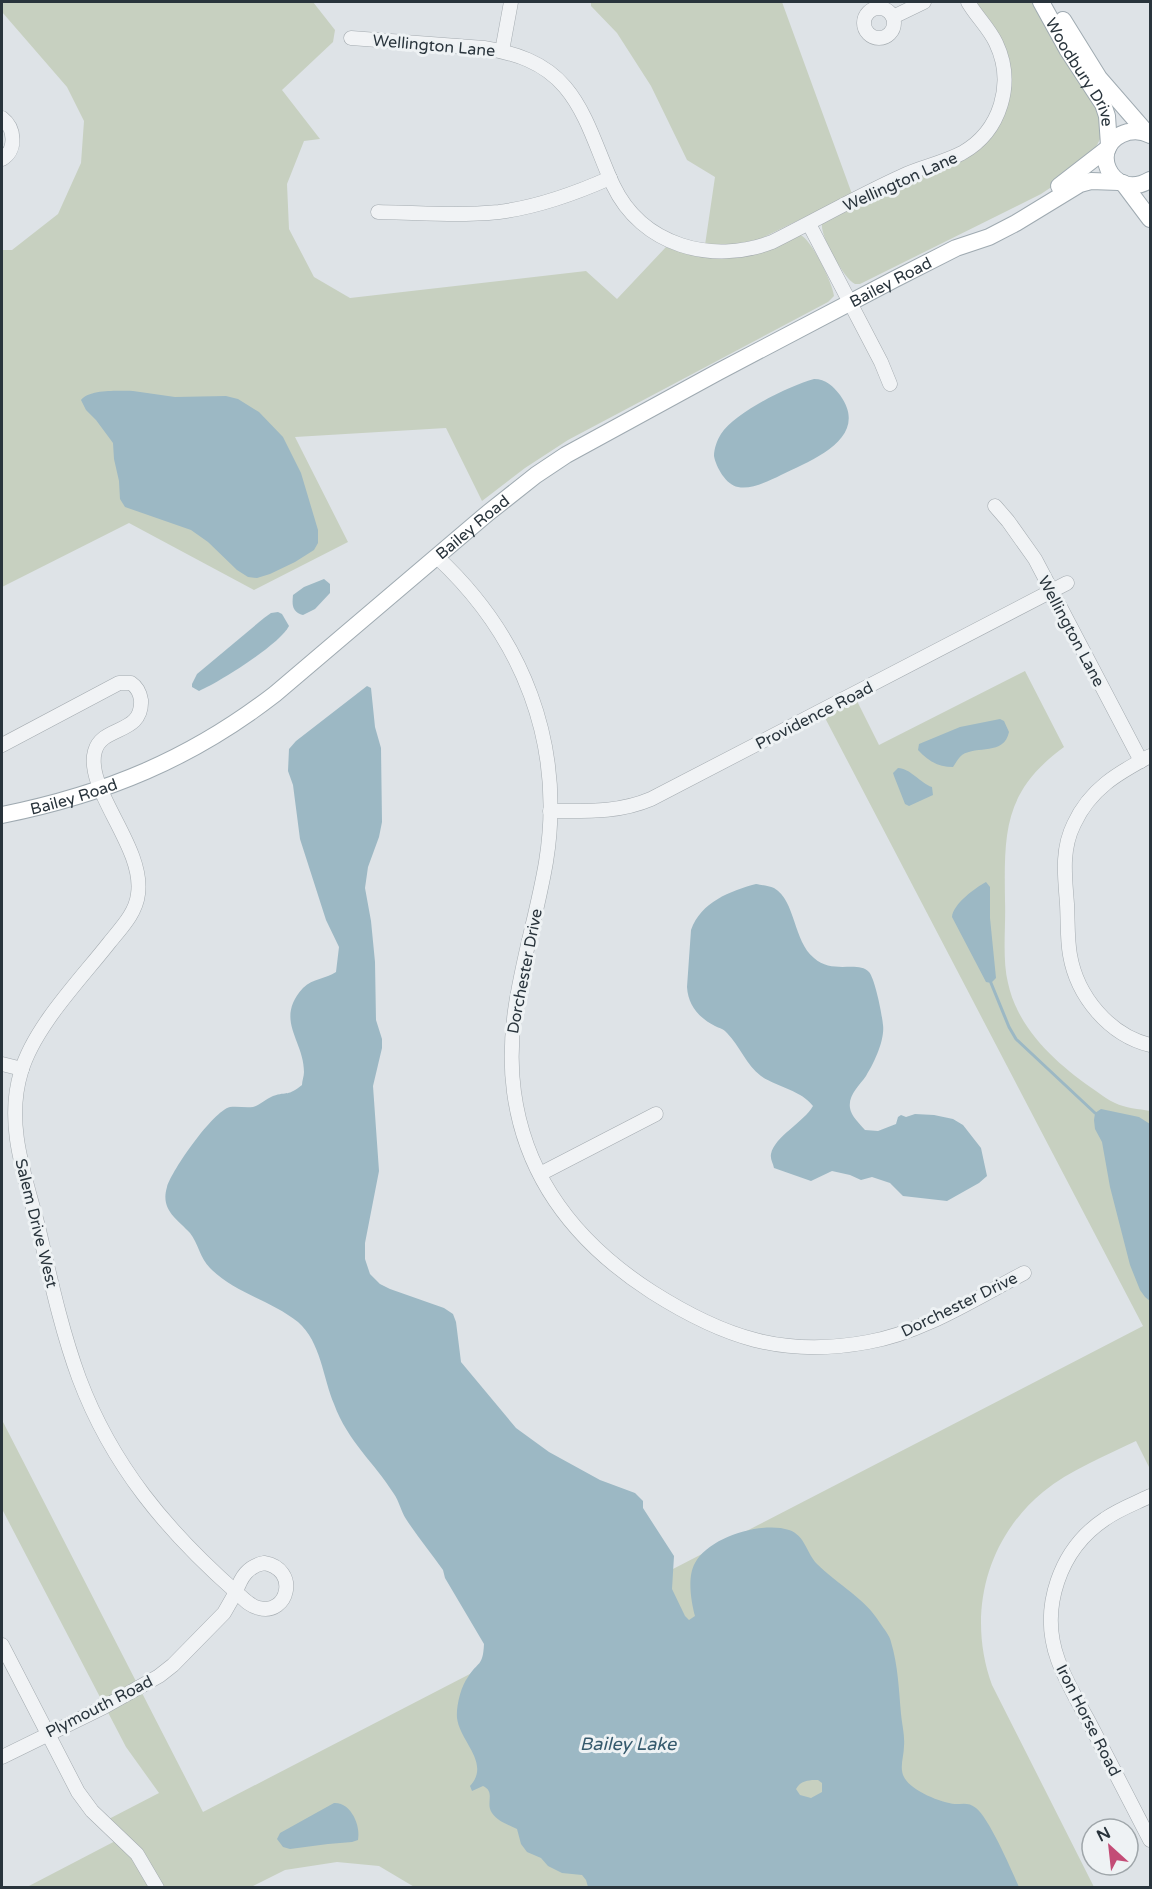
<svg xmlns="http://www.w3.org/2000/svg" width="1152" height="1889" viewBox="0 0 1152 1889" font-family="'Varela Round',sans-serif">
<rect width="100%" height="100%" fill="#dee3e7"/>
<!-- green -->
<g fill="#c7d0c0">
<path d="M2,2H313L335,30L333,42L282,90L320,139L304,141L287,184L289,229L314,277L350,298L586,271L617,299L666,247C717,267 752,259 800,235C811,238 833,284 834,296L828,302L568,440L525,468L482,501L446,428L295,437L348,542L254,590L129,523L2,587V250H12L58,214L81,163L84,121L67,87L2,12Z"/>
<path d="M591,2H782L852,194L760,239L732,245H705L715,177L687,160L651,86L617,33L591,6Z"/>
<path d="M974,2H1033L1100,111L1101,137L1096,147L1053,186L1041,194L860,284H855C844,279 820,236 822,224L895,185L959,160L1010,93Z"/>
<path d="M1025,671L1064,747C1004,791 1004,831 1005,901C1006,926 1002,959 1008,983C1018,1030 1058,1065 1096,1091C1102,1095 1108,1100 1115,1103C1125,1108 1139,1109 1150,1111V1469L1136,1441C1105,1456 1070,1470 1043,1492C985,1540 967,1616 992,1685L1094,1887L416,1888L379,1866L337,1862L285,1870L251,1887H27L121,1838L103,1822L159,1793L126,1747L2,1509V1420L203,1812L1143,1326L824,716L856,699L879,745Z"/>
</g>
<!-- water -->
<g fill="#9cb8c4" fill-rule="evenodd">
<path d="M814,379C826,379 833,386 840,395C871,438 812,460 781,475C769,481 751,490 738,487C726,485 716,467 714,456C714,449 717,440 721,434C735,412 789,386 814,379Z"/>
<path d="M133,391L175,397L226,396L238,399L259,412L283,437L301,473L318,530V543L314,550L295,562L270,574L257,578L248,577L237,570L208,542L191,530L125,507L120,499L119,481L114,459L113,443L96,420L86,410L81,400C90,389 119,391 133,391Z"/>
<path d="M324,579L330,584V593L315,609L303,615C292,612 292,605 293,595L304,587Z"/>
<path d="M278,612L282,614L289,626C280,644 220,682 199,691L192,687V684L197,674L264,618L271,613Z"/>
<path d="M367,686L371,688L375,727L381,748L382,822L379,837L368,867L365,888L371,921L375,962L376,1020L382,1039V1048L373,1086L379,1171L365,1243V1259L370,1274L380,1284L390,1289L444,1308L453,1314L456,1322L461,1362L516,1428L549,1452L600,1480L635,1493L643,1501V1508L674,1556L672,1589L685,1616L689,1620L695,1616C691,1601 687,1577 695,1563C709,1537 762,1521 789,1530C805,1535 807,1554 817,1564C838,1585 865,1598 880,1623C884,1629 890,1636 891,1642C898,1665 899,1691 901,1714C902,1725 905,1736 904,1746C904,1756 899,1768 904,1777C910,1790 941,1803 955,1804C963,1804 969,1802 976,1808C989,1818 1012,1871 1019,1887H588L586,1880L582,1875L562,1873L548,1866L541,1858L527,1852L521,1844L517,1829C509,1825 497,1821 492,1813C485,1803 496,1792 483,1786L472,1791L470,1786C491,1763 460,1742 457,1718C456,1706 461,1686 468,1677C478,1661 483,1667 484,1644L445,1578L443,1570C431,1553 417,1536 406,1519C401,1511 399,1501 394,1494C374,1462 348,1442 334,1404C323,1378 321,1342 298,1322C271,1300 234,1293 210,1268C200,1258 198,1243 190,1233C177,1219 160,1210 167,1187C172,1170 213,1111 230,1107C238,1106 245,1108 253,1107C260,1105 266,1099 273,1096C288,1091 287,1097 302,1085C302,1081 304,1076 304,1072C304,1040 274,1020 303,988C313,978 326,979 336,972L339,947L326,920L300,839L293,785L288,771L289,749L296,741ZM812,1780H818L822,1783V1792L811,1798L800,1795L796,1789C800,1782 805,1781 812,1780Z"/>
<path d="M1000,719L1004,721L1009,732C1004,756 977,745 962,755C958,758 956,763 953,767C938,767 928,761 918,750L919,744L960,727Z"/>
<path d="M898,768C910,768 920,783 932,787L933,795L909,806L905,804L894,776L893,773Z"/>
<path d="M986,882L990,887V918L996,978L991,983L986,982L952,917C953,904 975,888 986,882Z"/>
<path d="M756,884C761,885 769,886 774,888C796,901 793,941 814,958C833,975 858,960 869,972C875,979 882,1014 883,1025C885,1040 874,1063 866,1076C859,1086 848,1095 850,1108C851,1116 860,1124 865,1130L878,1131L896,1124L898,1117L901,1115L906,1117L915,1114L934,1115L953,1119L963,1125L981,1148L987,1176L979,1183L947,1201L903,1196L890,1183L872,1177L861,1180L850,1175L832,1171L811,1181L774,1168C773,1163 770,1159 771,1154C774,1137 804,1122 813,1106C801,1090 777,1087 761,1076C746,1065 740,1046 727,1033C724,1029 719,1028 715,1026C699,1018 688,1005 687,987L691,930C701,902 730,891 756,884Z"/>
<path d="M1101,1109L1139,1117L1150,1124V1301L1145,1297L1140,1290L1130,1265L1110,1187L1102,1142L1095,1129L1094,1120L1095,1113Z"/>
<path d="M334,1803C351,1802 361,1826 358,1840L352,1842L328,1844L290,1849L283,1847L277,1839L280,1833Z"/>
</g>
<g fill="none" stroke-linecap="round" stroke-linejoin="round">
<!-- stream -->
<path stroke="#9cb8c4" stroke-width="3" d="M991,983L1009,1027L1016,1039L1095,1113"/>
<!-- minor casing -->
<g stroke="#a4abb0" stroke-width="15">
<g id="minor">
<circle cx="879" cy="23" r="15"/>
<path d="M893,17L924,2"/>
<path d="M351,38L484,48C515,53 544,62 565,87C588,114 598,153 613,185C642,246 712,265 772,242C816,220 858,196 902,176C921,167 943,163 962,153C1001,131 1015,83 996,43C989,28 976,16 968,2"/>
<path d="M502,51L511,2"/>
<path d="M2,118C15,128 17,150 2,159"/>
<path d="M378,212C418,213 459,216 499,212C538,207 574,194 610,178"/>
<path d="M809,224L881,362L890,384"/>
<path d="M995,506L1008,521L1035,559L1141,761"/>
<path d="M437,557C523,637 565,744 546,862C533,939 503,1013 514,1092C526,1181 579,1245 652,1292C723,1337 783,1358 868,1342C922,1333 976,1298 1024,1273"/>
<path d="M2,745L119,683H131C137,687 140,693 141,700C143,735 102,725 95,751C84,789 145,847 138,894C136,913 121,928 109,943C80,980 34,1027 21,1072C5,1124 25,1176 38,1226C50,1277 61,1329 79,1378C112,1466 167,1531 236,1592L224,1613L173,1665L159,1676L104,1707L2,1757"/>
<path d="M1150,756C1118,773 1090,789 1074,824C1061,850 1065,877 1067,904C1068,921 1067,938 1070,955C1077,996 1109,1035 1150,1045"/>
<path d="M550,811C586,811 618,813 651,799L1067,583"/>
<path d="M2,1064L22,1069"/>
<path d="M540,1174L656,1114"/>
<path d="M1150,1496C1136,1503 1119,1509 1105,1519C1060,1549 1039,1608 1058,1660C1066,1682 1078,1702 1089,1722C1109,1761 1130,1801 1150,1840"/>
<path d="M264,1563C300,1569 288,1616 259,1608C249,1606 243,1598 236,1592C241,1577 248,1566 264,1563Z"/>
<path d="M2,1645L78,1792L92,1811L137,1854L157,1888"/>
</g>
</g>
<!-- major casing -->
<g stroke="#9faab1" stroke-width="18">
<g id="major">
<path id="s1" d="M1041,2L1067,49L1103,104L1107,116L1109,145"/>
<path d="M1063,20L1099,78L1146,132"/>
<path d="M1150,135C1143,131 1137,130 1128,132C1085,144 1111,203 1150,180"/>
<path d="M1123,183L1150,219"/>
<path d="M1059,186L1108,148"/>
<path id="s2" d="M2,815C106,794 191,759 275,694L488,513L536,475L566,455L718,372L895,279L956,248L989,237L1016,223L1080,184L1091,181L1119,182"/>
</g>
</g>
<!-- minor -->
<use href="#minor" stroke="#f1f3f5" stroke-width="14"/>
<!-- major -->
<use href="#major" stroke="#fff" stroke-width="16"/>
</g>
<g text-anchor="middle" stroke-width="6" stroke-linejoin="round" paint-order="stroke">
<!-- street labels -->
<g font-size="16" fill="#29343c" stroke="#eef2f4">
<text transform="translate(434 45) rotate(5)" y="6">Wellington Lane</text>
<text dy="6" stroke="none"><textPath href="#s1" startOffset="81">Woodbury Drive</textPath></text>
<text transform="translate(900 181) rotate(-24)" y="6">Wellington Lane</text>
<text dy="6" stroke="none"><textPath href="#s2" startOffset="1046">Bailey Road</textPath></text>
<text dy="6" stroke="none"><textPath href="#s2" startOffset="560">Bailey Road</textPath></text>
<text transform="translate(1072 631) rotate(62)" y="6">Wellington Lane</text>
<text transform="translate(814 715) rotate(-27)" y="6">Providence Road</text>
<text dy="6" stroke="none"><textPath href="#s2" startOffset="74">Bailey Road</textPath></text>
<text transform="translate(524 971) rotate(-79)" y="6">Dorchester Drive</text>
<text transform="translate(37 1223) rotate(76)" y="6">Salem Drive West</text>
<text transform="translate(959 1304) rotate(-26)" y="6">Dorchester Drive</text>
<text transform="translate(99 1706) rotate(-27)" y="6">Plymouth Road</text>
<text transform="translate(1089 1720) rotate(63)" y="6">Iron Horse Road</text>
</g>
<!-- water labels -->
<g font-size="18" font-style="italic" fill="#365a6d" stroke="#eef2f4">
<text x="628" y="1750">Bailey Lake</text>
</g>
</g>
<!-- border -->
<rect width="1152" height="1889" fill="none" stroke="#29343c" stroke-width="6"/>
<!-- north arrow -->
<g transform="translate(1110 1847) rotate(333)"><circle r="28" fill="#eef2f4" stroke="#9fa6aa" stroke-width="1.5"/>
<path d="M0-4.5L10 22L0 15L-10 22Z" fill="#c34c76"/>
<text y="-9" font-size="16" font-weight="bold" text-anchor="middle" fill="#29343c">N</text>
</g>
</svg>
